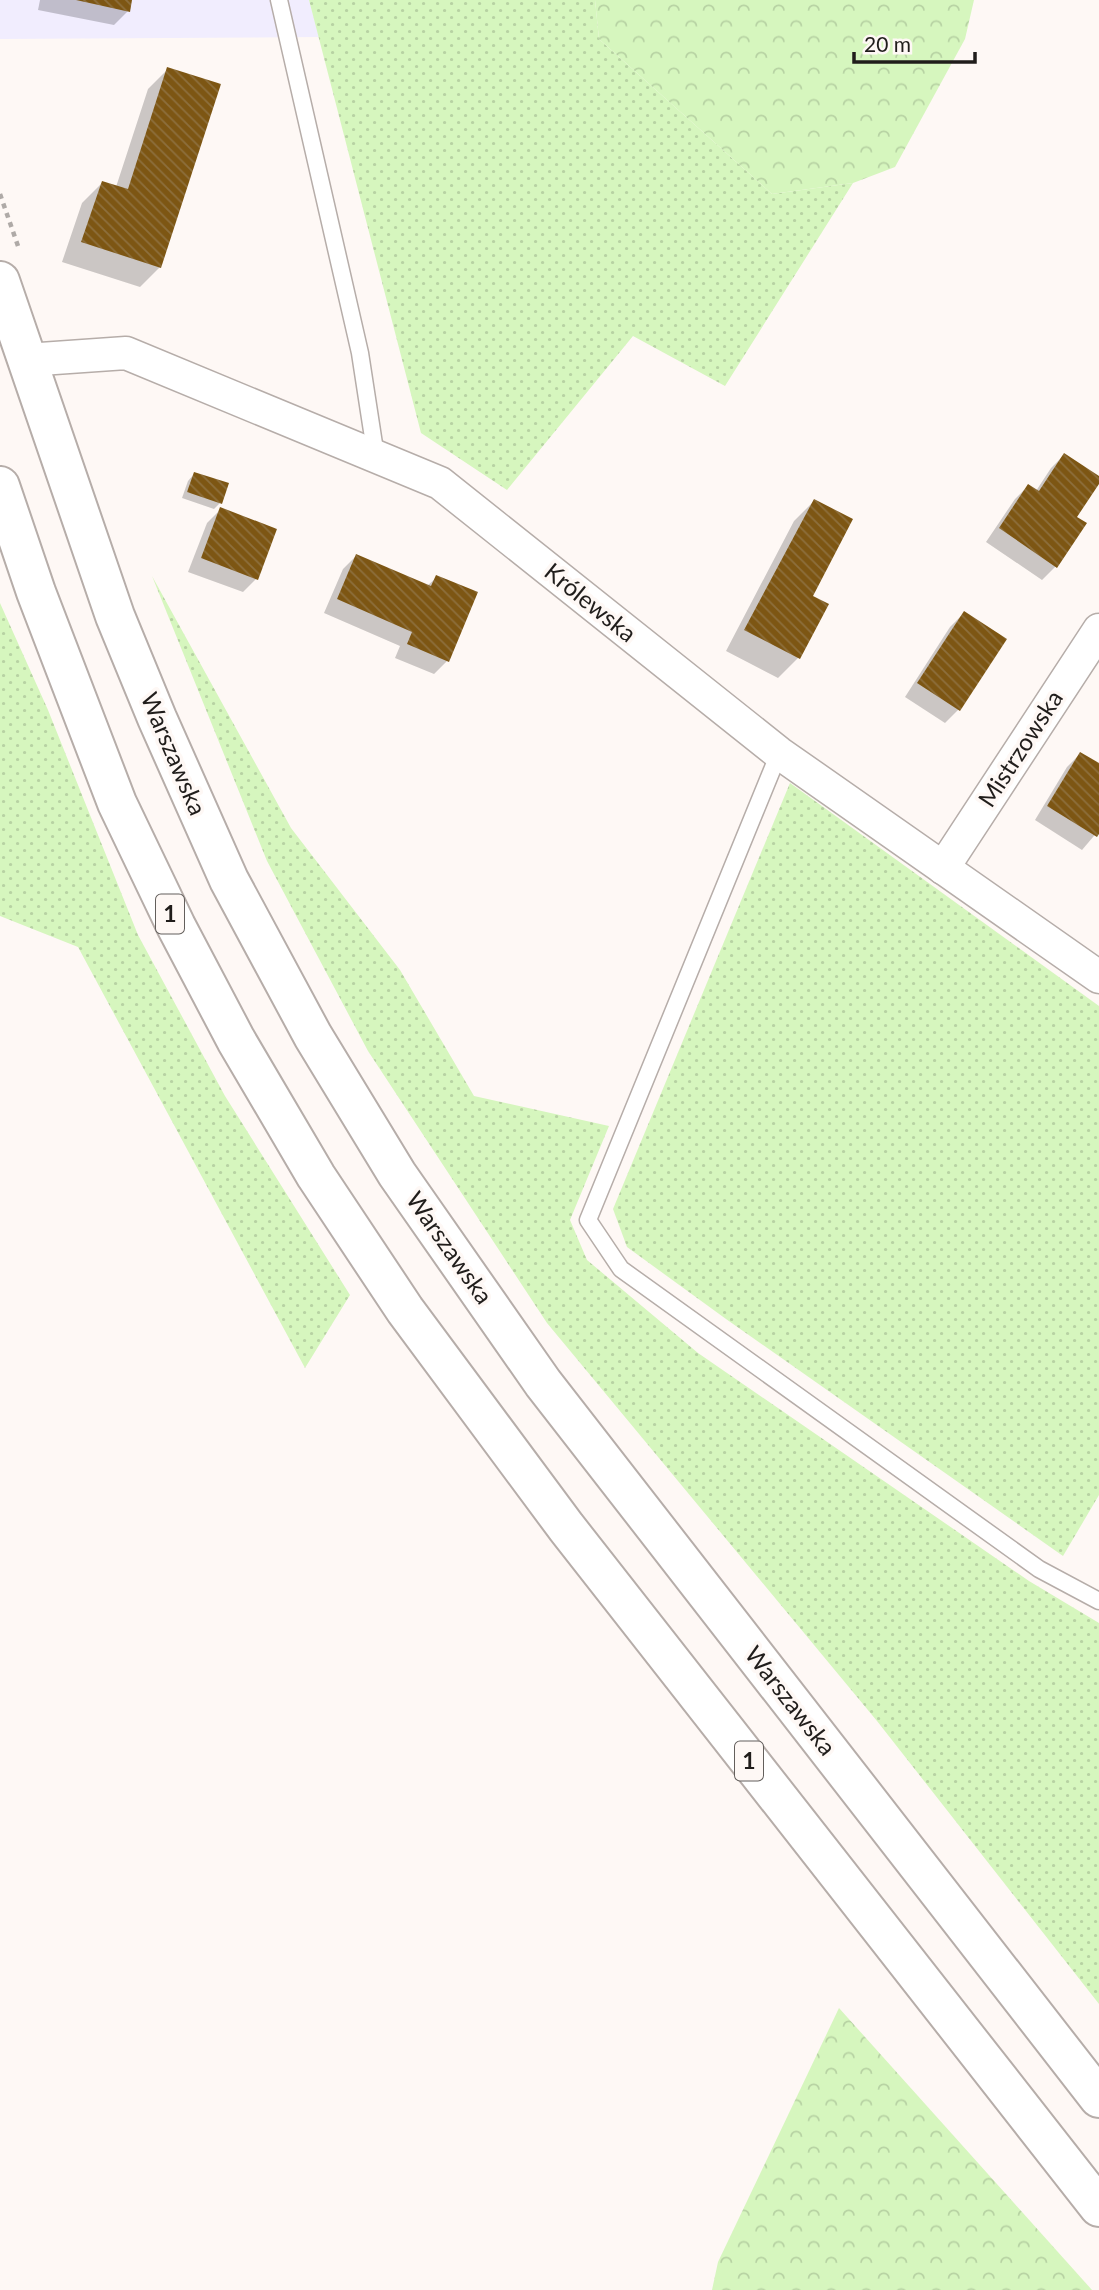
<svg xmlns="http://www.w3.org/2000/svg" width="1099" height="2290" viewBox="0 0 1099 2290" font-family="Lato,sans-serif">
<defs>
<pattern id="grass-dots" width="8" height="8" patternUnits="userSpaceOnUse" patternTransform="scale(1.75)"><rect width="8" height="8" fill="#d6f6be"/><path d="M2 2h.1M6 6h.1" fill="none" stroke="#b7d2a3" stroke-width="1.8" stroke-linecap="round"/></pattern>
<pattern id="forest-crowns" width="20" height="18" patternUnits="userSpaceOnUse" patternTransform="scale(1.75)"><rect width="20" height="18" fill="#d6f6be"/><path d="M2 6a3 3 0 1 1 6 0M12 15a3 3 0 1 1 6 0" fill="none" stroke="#b7d2a3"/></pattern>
<pattern id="building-back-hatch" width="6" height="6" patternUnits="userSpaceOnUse" patternTransform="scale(1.75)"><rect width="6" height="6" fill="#7d5613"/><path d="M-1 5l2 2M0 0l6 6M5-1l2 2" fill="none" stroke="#8d6f3d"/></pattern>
</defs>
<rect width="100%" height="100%" fill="#fef8f5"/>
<!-- industrial -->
<path fill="#f1edfe" d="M0,0H309L319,37L0,39Z"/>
<!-- grass -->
<g fill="url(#grass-dots)">
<path d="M309,0H595L599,39L772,194L853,183L725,386L633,336L507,490L421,433Z"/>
<path d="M152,576L291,828L400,970L474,1096L609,1126L570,1220L587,1260L698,1353L1029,1581L1099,1623V2004L877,1721L547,1323L368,1051L267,861Z"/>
<path d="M0,603L48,710L138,935L225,1096L350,1295L305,1368L78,947L0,916Z"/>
<path d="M790,783L1099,1006V1495L1063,1556L726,1319L627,1247L613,1209Z"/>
</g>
<!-- forest -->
<g fill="url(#forest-crowns)">
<path d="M595,0H974L965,39L895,167L853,183L772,194L599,39Z"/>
<path d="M839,2008L1092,2290H712L718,2262Z"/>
</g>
<!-- shadow -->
<g fill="#0003">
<path d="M40,0H131L128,11L114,25L38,10Z"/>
<path d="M168,69L160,267L140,287L62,262L82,203L102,183L116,187L148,89Z"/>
<path d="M1064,455L1099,478V481L1075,517L1056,566L1042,580L986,542L1015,499L1028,486L1036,491L1051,468Z"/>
<path d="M194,474L220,503L214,509L182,498L188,481Z"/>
<path d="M814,501L810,596L826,605L798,658L778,678L726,651L794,521Z"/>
<path d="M221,509L256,579L243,592L188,572L207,523Z"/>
<path d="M356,556L427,586L437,577L447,661L434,674L395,658L400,646L324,613L343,569Z"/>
<path d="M964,613L958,710L945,723L905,697L950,627Z"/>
<path d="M1080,754L1099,764V830L1082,850L1035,820L1067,767Z"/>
</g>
<!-- building -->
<g fill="url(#building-back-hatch)">
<path d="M76,0H132L130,12Z"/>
<path d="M167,67L221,84L161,268L81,242L102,181L128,189Z"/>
<path d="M1064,453L1099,476V484L1077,517L1087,523L1057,568L999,528L1028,484L1039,491Z"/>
<path d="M194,472L229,483L222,504L187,492Z"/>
<path d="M814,499L853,519L813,596L829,604L800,659L744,630Z"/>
<path d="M220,507L277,529L258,580L201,558Z"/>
<path d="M356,554L431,586L436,575L478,592L449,662L407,644L412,632L337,599Z"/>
<path d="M964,611L1007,639L960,711L917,683Z"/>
<path d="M1080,752L1099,763V834L1097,837L1047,806Z"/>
</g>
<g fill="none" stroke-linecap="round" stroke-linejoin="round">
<!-- lane casing -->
<g stroke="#b6ada9" stroke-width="19">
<g id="lane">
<path d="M279,0L360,353L376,457"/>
<path d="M779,753L588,1220L621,1269L1039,1569L1099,1601"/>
</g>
</g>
<!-- street casing -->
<g stroke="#b6ada9" stroke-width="35">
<g id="street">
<path d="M26,360L126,353L440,483L779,753L1099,977"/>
<path d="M943,868L1099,630"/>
</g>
</g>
<!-- primary casing -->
<g stroke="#b6ada9" stroke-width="42">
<g id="primary">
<path d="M0,281L115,616L157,718L229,880L313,1036L397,1174L543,1383L1099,2098"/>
<path d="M0,486L36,592L117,803L176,926L236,1040L316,1176L405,1310L566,1527L1099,2207"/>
</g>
</g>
<!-- path -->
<path stroke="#afaaa7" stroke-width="4.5" stroke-dasharray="5 5" stroke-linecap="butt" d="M0,194L18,246"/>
<!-- lane -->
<use href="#lane" stroke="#fff" stroke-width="16"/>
<!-- street -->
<use href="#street" stroke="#fff" stroke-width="32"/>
<!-- primary -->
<use href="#primary" stroke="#fff" stroke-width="38"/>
</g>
<g text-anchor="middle" stroke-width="7" stroke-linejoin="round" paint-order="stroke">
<!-- shield labels -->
<g fill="#fef8f5" stroke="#635f5c" stroke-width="2">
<rect x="156" y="894.5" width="28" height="39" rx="5"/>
<rect x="735" y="1741.5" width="28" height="39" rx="5"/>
</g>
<g font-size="23" font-weight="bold" fill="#201d1b">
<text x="170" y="922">1</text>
<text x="749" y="1769">1</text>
</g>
<!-- street labels -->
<g font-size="24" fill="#201d1b" stroke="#fef8f5">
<text transform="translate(590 603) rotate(39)" y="8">Królewska</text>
<text transform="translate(1021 749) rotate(-57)" y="8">Mistrzowska</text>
<text transform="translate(173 754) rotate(67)" y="8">Warszawska</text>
<text transform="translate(449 1248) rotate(55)" y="8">Warszawska</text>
<text transform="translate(790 1701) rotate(52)" y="8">Warszawska</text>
</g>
</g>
<!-- scale -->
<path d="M854 52v10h121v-10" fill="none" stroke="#201d1b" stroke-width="3.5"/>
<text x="864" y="52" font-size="21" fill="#201d1b" stroke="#fef8f5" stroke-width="5" paint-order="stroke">20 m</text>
</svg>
